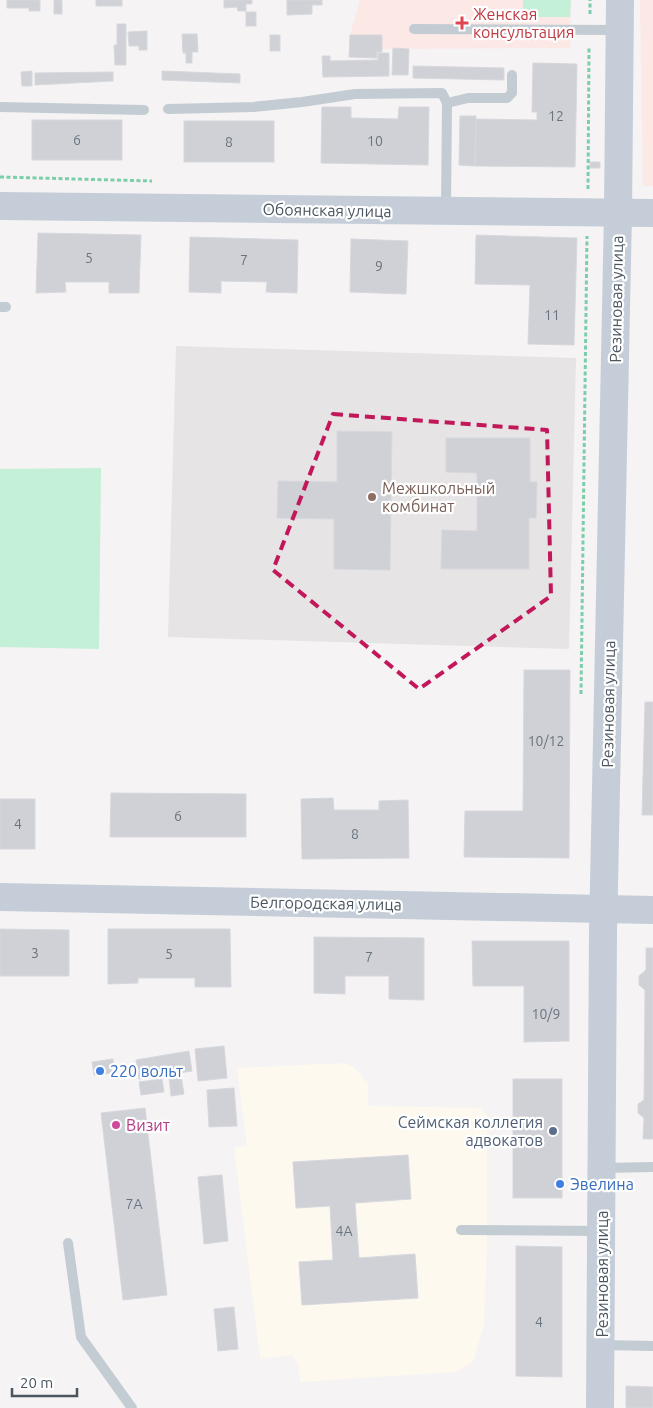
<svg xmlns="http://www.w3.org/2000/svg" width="653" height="1408" viewBox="0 0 653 1408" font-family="Ubuntu,sans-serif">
<rect width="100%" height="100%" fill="#f5f3f3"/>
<!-- commercial -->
<path fill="#fdf9ef" d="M344,1063L354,1067L368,1083V1106L480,1108L487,1116V1245L484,1325L473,1362L455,1372L300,1382L298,1363L291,1355L260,1359L234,1147L247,1146L237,1068Z"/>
<!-- education -->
<path fill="#e6e4e5" d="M176,346L576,358L569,649L168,637Z"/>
<!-- medical -->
<g fill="#fce9e6">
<path d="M360,0H571L570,48L382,49V35H350Z"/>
<path d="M640,0H653V186H643Z"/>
</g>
<!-- green -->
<g fill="#c3f0d7">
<path d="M523,0H571L570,17H523Z"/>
<path d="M101,468L99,649L0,647V469Z"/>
</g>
<!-- building -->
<g fill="#cfd1d7" stroke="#d7d8de">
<path d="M7,0H40V11H29V8H7Z"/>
<rect x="54" y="0" width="8" height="14"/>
<rect x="96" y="0" width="26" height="6"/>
<path d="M224,0H252V4H246V11H238L237,7L224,8Z"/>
<path d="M287,0H322V5H312V14L287,15Z"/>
<rect x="246" y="12" width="10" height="14"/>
<path d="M117,24H126V65H115L114,45H117Z"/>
<path d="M147,31V50H139V46H129L128,32Z"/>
<path d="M182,34H197L198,52H192V63H186V53H183Z"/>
<rect x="270" y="35" width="10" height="16"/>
<path d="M350,35H382V52H377V58L349,57Z"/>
<path d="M393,48L409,49L408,75H392Z"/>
<path d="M378,53H389V76L323,77L322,56H330V61L378,60Z"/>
<path d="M533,63L577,64L575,167L475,166L476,119L537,120V112H532Z"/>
<path d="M413,66L504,68V80L413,78Z"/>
<path d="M32,71V86H22L21,72Z"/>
<path d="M162,71L240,74V83L162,80Z"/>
<path d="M113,72V81L35,85V73Z"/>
<path d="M322,107H351V118L398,119L399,107H429L428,165L321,163Z"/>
<path d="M460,116H476L475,166L459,165Z"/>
<rect x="32" y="120" width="90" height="40"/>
<rect x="184" y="121" width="90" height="41"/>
<rect x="590" y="162" width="10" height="6"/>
<path d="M38,233L141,235L139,293H109V282H65L66,292L36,293Z"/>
<path d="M476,235L577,238L574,345L528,344L530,285L475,284Z"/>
<path d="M190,237L298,240L297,293L266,292L267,282L221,281V293L189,292Z"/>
<path d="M351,239L408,241L406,294L350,292Z"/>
<path d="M337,431L392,432L390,570L334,569V519L277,518L278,481L337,482Z"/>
<path d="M446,438H530V482H537L536,518H529V569H441L442,530L477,531V473L446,472Z"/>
<path d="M524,670H570L569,858L464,857L465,811H523Z"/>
<path d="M645,702H653V815H642Z"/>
<path d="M111,793L246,794V837H110Z"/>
<path d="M333,798L334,810H379V801L408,800L409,858L302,859L301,799Z"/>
<rect x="0" y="799" width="35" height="50"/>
<path d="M0,929L69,930V976H0Z"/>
<path d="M108,929H230L231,987H195V978H138V983L108,984Z"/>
<path d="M314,937L424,938V1000L389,999V976H345V994L314,993Z"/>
<path d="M472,941H569V1041L524,1042V986H473Z"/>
<path d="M646,948H653V1139H643L644,1118L638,1113V1104L644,1100L645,990L639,985V976L646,970Z"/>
<path d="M224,1046L227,1078L198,1081L195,1049Z"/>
<path d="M189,1051L192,1071L139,1079L136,1060Z"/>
<path d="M113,1059L114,1073L94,1075L92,1062Z"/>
<path d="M181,1075L184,1094L171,1096L169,1077Z"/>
<path d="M162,1079L164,1092L141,1095L139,1082Z"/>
<rect x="513" y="1079" width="49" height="119"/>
<path d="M234,1088L237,1126L209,1127L207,1090Z"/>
<path d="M145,1108L167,1295L123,1300L101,1113Z"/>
<path d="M408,1155L411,1199L355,1203L359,1258L415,1254L418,1298L302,1305L299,1262L333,1260L330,1206L296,1208L293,1162Z"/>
<path d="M222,1175L228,1241L204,1244L198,1177Z"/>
<path d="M516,1246L562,1247V1377L516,1376Z"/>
<path d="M234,1307L238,1349L218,1351L214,1309Z"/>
<path d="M626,1386L653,1387V1408H626Z"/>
</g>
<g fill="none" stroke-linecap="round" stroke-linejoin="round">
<!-- path -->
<g stroke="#7bceaa" stroke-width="3" stroke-dasharray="4 2.5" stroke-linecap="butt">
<path d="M590,14V0"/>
<path d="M0,177L152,181"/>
<path d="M588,189L589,46"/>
<path d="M581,694L587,236"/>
</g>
<!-- lane -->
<g stroke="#c4ccd3" stroke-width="10">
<path d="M414,29L619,30"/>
<path d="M447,103L468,98H507L512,93V75"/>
<path d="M0,107L144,110"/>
<path d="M168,109L253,107L302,102L355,94L442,93L447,103L446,209"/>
<path d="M0,307H6"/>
<path d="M603,1168L653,1167"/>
<path d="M461,1230L600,1231"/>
<path d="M68,1243L81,1337L132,1408"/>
<path d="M602,1345L653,1346"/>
</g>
<!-- secondary -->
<g stroke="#c4cdd8" stroke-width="28">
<path d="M0,206L653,213"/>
<path d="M0,897L653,910"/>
<path d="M600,1408L603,932L618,213L620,0"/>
</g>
</g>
<!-- marked area -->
<path fill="none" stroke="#c2185b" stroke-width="4" stroke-dasharray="10 6" stroke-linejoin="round" d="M333,414L547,430L551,596L419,689L273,570Z"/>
<!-- markers -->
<path fill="#e0444e" stroke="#fff" stroke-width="2" d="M459.5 15.5h5v5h5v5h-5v5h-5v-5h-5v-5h5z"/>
<circle fill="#8d6e63" stroke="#fff" stroke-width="2" cx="372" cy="497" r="5"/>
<g fill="#3f7fe0" stroke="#fff" stroke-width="2">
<circle cx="100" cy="1071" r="5"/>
<circle cx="560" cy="1184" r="5"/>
</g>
<circle fill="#d1479c" stroke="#fff" stroke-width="2" cx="116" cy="1125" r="5"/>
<circle fill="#5c6f8a" stroke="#fff" stroke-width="2" cx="553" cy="1131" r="5"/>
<g text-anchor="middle" stroke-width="4.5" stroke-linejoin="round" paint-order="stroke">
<!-- number labels -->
<g font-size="14" fill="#6b747e">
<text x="556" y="121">12</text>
<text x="77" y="145">6</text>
<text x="375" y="146">10</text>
<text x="229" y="147">8</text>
<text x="89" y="263">5</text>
<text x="244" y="265">7</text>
<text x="379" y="271">9</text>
<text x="552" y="320">11</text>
<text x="546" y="746">10/12</text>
<text x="178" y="821">6</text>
<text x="18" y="829">4</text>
<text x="355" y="839">8</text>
<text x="35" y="958">3</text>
<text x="169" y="959">5</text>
<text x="369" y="962">7</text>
<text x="546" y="1019">10/9</text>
<text x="134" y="1209">7А</text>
<text x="344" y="1236">4А</text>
<text x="539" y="1327">4</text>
</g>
<!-- health labels -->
<g font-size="16" fill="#be3a42" stroke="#fff" text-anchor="start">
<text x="473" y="20">Женская<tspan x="473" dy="18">консультация</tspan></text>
</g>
<!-- street labels -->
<g font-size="16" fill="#4a5560" stroke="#fff">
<text transform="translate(327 210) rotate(1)" y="6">Обоянская улица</text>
<text transform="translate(616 299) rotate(-89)" y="6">Резиновая улица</text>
<text transform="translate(608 704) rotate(-89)" y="6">Резиновая улица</text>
<text transform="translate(326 903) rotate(1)" y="6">Белгородская улица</text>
<text transform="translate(602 1274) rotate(-90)" y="6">Резиновая улица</text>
</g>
<!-- education labels -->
<g font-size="16" fill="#785e54" stroke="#fff" text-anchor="start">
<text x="382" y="494">Межшкольный<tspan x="382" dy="18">комбинат</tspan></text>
</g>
<!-- shop labels -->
<g font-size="16" fill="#366cbe" stroke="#fff" text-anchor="start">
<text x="110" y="1077">220 вольт</text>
<text x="570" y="1190">Эвелина</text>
</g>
<!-- service labels -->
<g font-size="16" fill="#4e5e75" stroke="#fff" text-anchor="end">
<text x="543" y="1128">Сеймская коллегия<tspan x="543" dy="18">адвокатов</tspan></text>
</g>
<!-- hotel labels -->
<g font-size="16" fill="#b23c85" stroke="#fff" text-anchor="start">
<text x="126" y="1131">Визит</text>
</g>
</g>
<!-- scale -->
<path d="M12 1388v8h65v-8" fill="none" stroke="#4a5560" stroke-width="2.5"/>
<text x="20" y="1388" font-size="15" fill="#4a5560" stroke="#ffffff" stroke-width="4" paint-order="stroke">20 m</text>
</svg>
